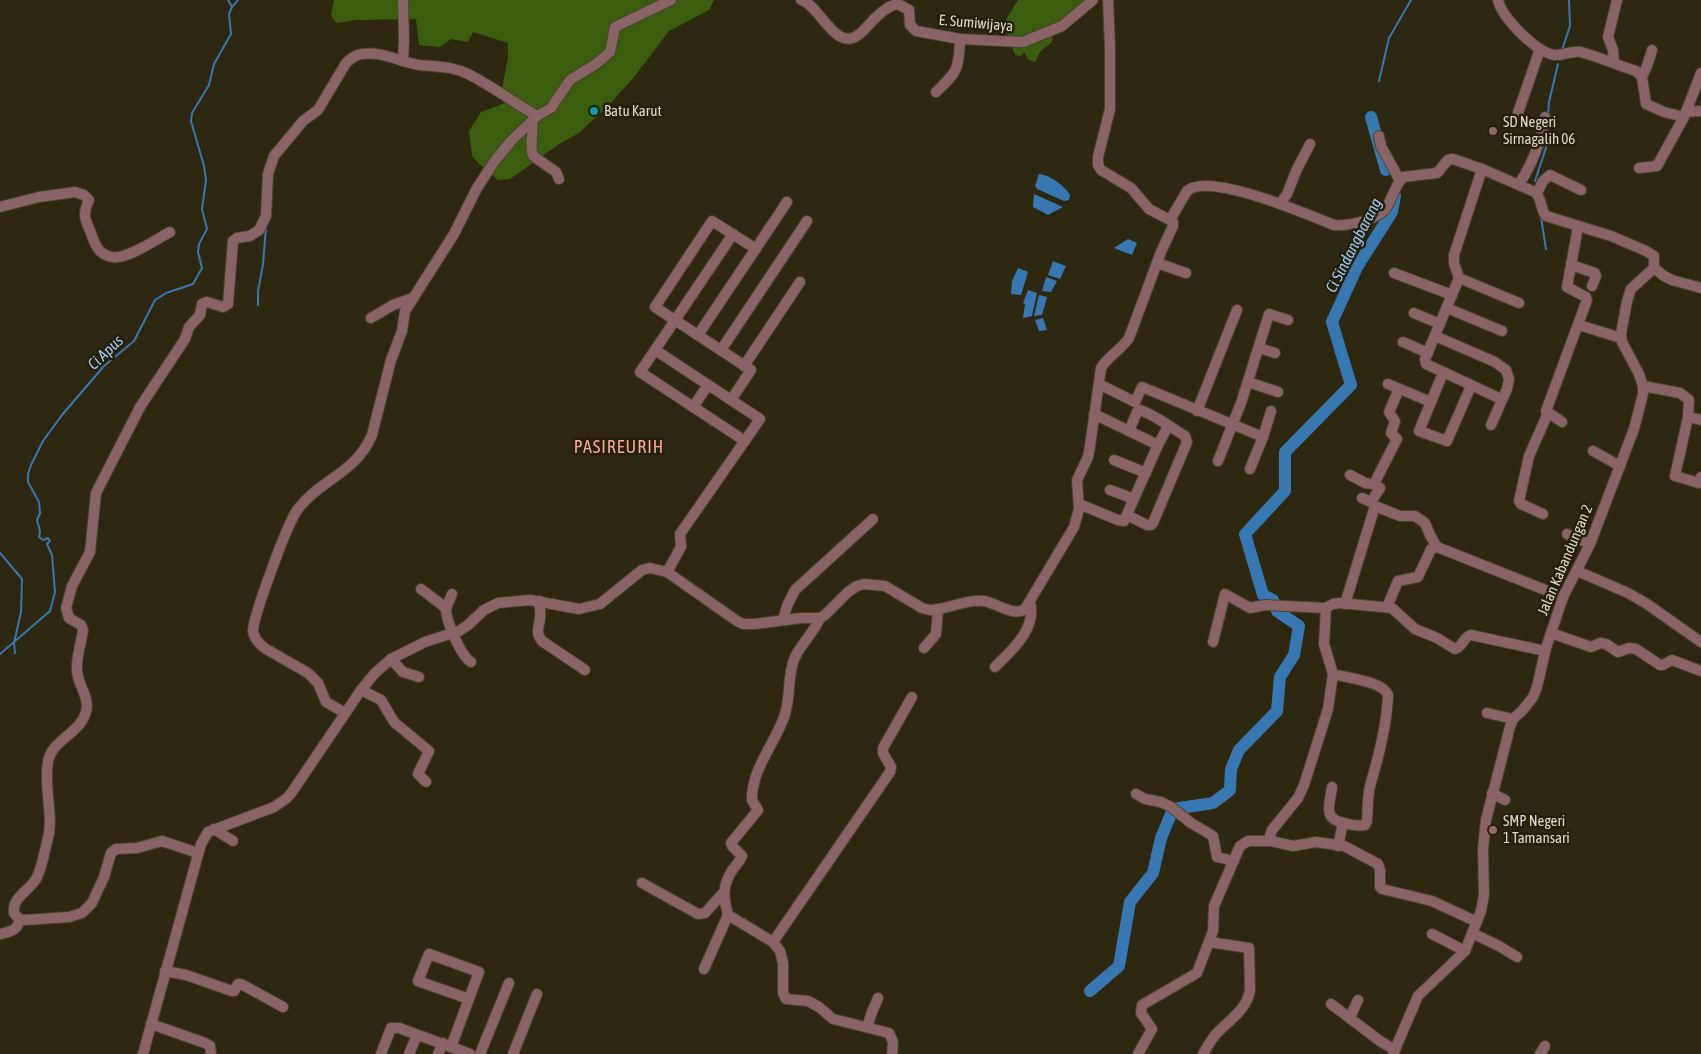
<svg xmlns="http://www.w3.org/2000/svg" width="1701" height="1054" viewBox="0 0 1701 1054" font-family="'Asap Condensed',sans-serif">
<rect width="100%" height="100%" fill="#2e2811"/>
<!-- forest -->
<g fill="#3a5e0d">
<path d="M334,0H714L709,10L669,31L634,77L609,105L579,133L561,143L510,179L498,180L477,162L472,155L469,131L481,112L503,104L505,96L502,89L508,57V43L473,32L468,42L451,39L440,47L419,45L416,19L356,20L336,23L331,15Z"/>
<path d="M1018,0H1090L1053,30L1052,42L1040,52L1035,62L1029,60L1024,52L1021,56L1015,55C1011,46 1013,38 1004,32L1005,21Z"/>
</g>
<!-- water -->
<g fill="#3778b3">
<path d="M1039,174C1050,175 1064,185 1070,195L1069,200L1064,201L1037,189L1035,186Z"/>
<path d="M1034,194L1063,207L1048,215L1033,207Z"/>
<path d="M1128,239L1137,243L1132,255L1114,248Z"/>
<path d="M1053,261L1066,266L1060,279L1048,275Z"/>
<path d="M1018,268L1028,272L1021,295L1011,294L1012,281Z"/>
<path d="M1046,277L1057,281L1051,292L1042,291Z"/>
<path d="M1028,290L1037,293L1032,316L1023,318L1025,304L1023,303Z"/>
<path d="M1039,295L1047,297L1042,315L1034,316Z"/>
<path d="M1043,318L1047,330L1039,331L1035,320Z"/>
</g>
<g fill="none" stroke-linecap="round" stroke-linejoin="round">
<!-- stream -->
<g stroke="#3778b3" stroke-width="2">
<path d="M228,0L232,7"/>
<path d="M1562,50L1570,26L1569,0"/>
<path d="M1379,81L1389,38L1411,0"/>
<path d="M1548,115L1549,102L1558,64"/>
<path d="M1535,181L1546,148L1547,130"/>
<path d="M1541,217L1546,249"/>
<path d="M258,305V291L263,264L266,227"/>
<path d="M0,553L22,579L21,612L14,643L15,653"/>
<path d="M0,654L50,611L55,592L52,555L47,544L50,541L48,538L43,540L39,537L40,531L37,520L40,513L39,502L28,482V474L31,465L43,441L62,415L104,366L134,341L155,300L166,293L193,284L202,268L198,252L199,244L207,229L202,209L206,180L204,166L191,121L192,113L209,85L214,64L231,34L229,14L232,7L238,0"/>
</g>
<!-- river -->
<g stroke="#3778b3" stroke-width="12">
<path d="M1371,117L1386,170"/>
<path d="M1090,991L1119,966L1130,902L1153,873L1161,838L1173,809L1213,803L1230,790L1231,769L1239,750L1277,711L1280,677L1294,655L1299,626L1277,611L1273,600L1263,595L1245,534L1285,491V452L1351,385L1332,322L1357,267L1392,212L1395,196"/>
</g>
<!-- minor casing -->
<g stroke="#4a442f" stroke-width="12">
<g id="minor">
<path d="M403,0L404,40L403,61"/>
<path d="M801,0C821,5 836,57 862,32C872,22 884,6 898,4L909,10L910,25L916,31L960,39L1023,42L1062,26L1093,0"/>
<path d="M1498,0C1502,18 1536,52 1554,55C1563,56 1571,50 1581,52C1599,57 1617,65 1636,71L1642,77L1646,104L1664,112L1684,117L1686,112L1701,111"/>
<path d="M1614,63L1613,50L1608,37L1617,0"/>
<path d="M1642,77L1647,66L1652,50"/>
<path d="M936,92C957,72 959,70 960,39"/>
<path d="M1686,112L1701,73"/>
<path d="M1518,113L1540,49"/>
<path d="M532,121C534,132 529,146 533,156L556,172L559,179"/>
<path d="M1379,136L1381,146L1400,181"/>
<path d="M1639,168L1657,166L1684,117"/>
<path d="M1482,169L1454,255V263L1459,278L1425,359L1426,364L1501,399"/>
<path d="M1519,184C1533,163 1541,143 1545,117"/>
<path d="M1537,193L1543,181L1550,175L1581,190"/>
<path d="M1280,204L1287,194L1297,169L1310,144"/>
<path d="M0,207L39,197L75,192L84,195L89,200C82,215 85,219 91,233C93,239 95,246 100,251C104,255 111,258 117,257C132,256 157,239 170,232"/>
<path d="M1170,220L1187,191C1209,171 1308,215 1334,225C1350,226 1380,220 1388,205C1393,195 1396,184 1403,177L1437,173L1448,160L1453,159L1482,169L1535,192C1542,198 1540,209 1546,216L1611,236L1646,251L1654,256V268L1664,276L1672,280L1701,288"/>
<path d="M1157,263L1186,273"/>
<path d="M1571,265L1595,273L1596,276L1592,286"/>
<path d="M1394,273L1452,295"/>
<path d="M1459,278L1519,303"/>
<path d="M1447,308L1502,331"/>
<path d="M1414,313L1440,324"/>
<path d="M371,318L393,305L413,298"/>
<path d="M1579,325L1621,338"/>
<path d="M698,335L787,202"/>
<path d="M1435,336L1495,362L1506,370L1509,379L1507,389L1491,425"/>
<path d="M1403,342L1428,353"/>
<path d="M1259,348L1275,353"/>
<path d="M655,350L640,372L745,441"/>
<path d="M721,350L807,221"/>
<path d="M744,366L800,282"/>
<path d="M1443,373L1419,431L1447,441L1471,386"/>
<path d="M1248,382L1278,392"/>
<path d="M1099,384L1135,402L1142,387L1263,437"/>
<path d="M1388,384L1431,402"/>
<path d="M1643,386L1680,393L1689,400L1688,417L1675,476L1699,483L1701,477"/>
<path d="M731,400L751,370L655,307L712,221L756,249"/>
<path d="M693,407L708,385"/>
<path d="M1197,411L1237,310"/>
<path d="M1688,417L1701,420"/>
<path d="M1562,422L1546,411L1587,300L1586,297L1567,287L1578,227"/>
<path d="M1158,445L1168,426"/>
<path d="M1593,451L1620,466"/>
<path d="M1114,460L1146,473"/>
<path d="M1218,461L1241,403L1269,314L1288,320"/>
<path d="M1250,469L1263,437L1271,411"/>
<path d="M1350,475L1365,483L1374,484L1380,488L1371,502"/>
<path d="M1374,484L1397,439L1391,433L1395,421L1389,412L1399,389"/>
<path d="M1110,490L1134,499"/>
<path d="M1362,498L1371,502L1375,506L1400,516H1415L1425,523L1430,535L1437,547"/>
<path d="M1079,504L1118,520L1124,521L1158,445L1094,414"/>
<path d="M1543,514L1521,504L1519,501L1529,456L1548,413"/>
<path d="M1127,515L1147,525H1151L1153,523L1187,442L1185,436C1170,427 1157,416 1140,410L1137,412L1129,431"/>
<path d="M1567,534L1590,544"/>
<path d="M1577,571L1628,593L1647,604L1701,642"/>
<path d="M667,572L681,547L680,534L760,419L655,350L733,234"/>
<path d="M421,589L446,608"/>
<path d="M452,594C450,599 447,605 446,609C446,621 461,656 471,662"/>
<path d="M540,601C539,607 541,612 540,618C539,628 535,632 542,641L585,670"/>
<path d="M1345,604L1375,506"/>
<path d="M1387,607L1398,581L1418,577L1431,549L1437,547L1563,597"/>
<path d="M820,618C814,632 802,643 795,657C787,675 791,695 785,714C777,741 751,769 752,800L758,810L731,843L732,846L742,856C740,861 736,865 733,869C722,886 723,896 728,915L773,942L780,951L783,963V993L786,999L808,1001L819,1007L833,1019L889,1033L893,1042L892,1054"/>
<path d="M783,620L787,606L795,590L873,519"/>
<path d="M1551,633L1591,647L1600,643L1606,644L1618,652L1629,648L1636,649L1660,665H1663L1672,660L1701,671"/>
<path d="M1213,642L1225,594L1250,608L1265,605L1326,608"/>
<path d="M924,648L936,634L938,609"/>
<path d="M391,659L403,672L419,677"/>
<path d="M995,667C1012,650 1037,629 1030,602"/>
<path d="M361,690L381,700L394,722L429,751L418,774L426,782"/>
<path d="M345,713L326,702L318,683L308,673L266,649C259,644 254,639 253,631C253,617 288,521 298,509C321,479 356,473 372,435L391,360L402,331L405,311L454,234L477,188L494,162L511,141L537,116L551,108L570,80L596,64L610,52L615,27L671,0"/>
<path d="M1487,713L1513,719"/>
<path d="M1332,787C1330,804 1322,819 1344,823C1351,825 1358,826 1365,825L1367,821C1368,808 1367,792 1372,779C1379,755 1387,721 1388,695C1383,681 1347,678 1333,674"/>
<path d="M1492,793L1505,800"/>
<path d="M1136,794L1145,799L1161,802L1171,807L1191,823L1213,836L1217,857L1234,861"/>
<path d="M214,829L233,841"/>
<path d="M1338,846L1343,823"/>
<path d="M198,853L162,841L137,848L116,849L111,853L104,877L92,903L82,913L69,917L25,920L19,919L14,913C12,897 29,891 36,879C42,868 44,854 47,842C55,816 43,789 48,762C51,740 80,734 86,712C90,697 78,686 77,671C76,657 81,644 83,630L81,625L69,618L66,608L72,586L90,552L96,493L140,407L185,339L189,327L200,315L202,304L207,302L223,307L228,304L233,241L237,238L250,236L259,230L266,216L268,174L274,156L303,121L318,110L346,63C351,58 355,55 362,54C382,51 400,62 419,65C436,67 452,66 468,74C492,86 513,102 537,116"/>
<path d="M642,883L698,914L705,913L723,893"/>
<path d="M1477,922L1432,901L1382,889L1380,887V870L1378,864L1344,846L1316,842L1293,846L1271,841L1269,839L1272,830L1298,798L1304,785L1328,709L1333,674L1324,644L1326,608L1333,604L1340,603L1392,608L1415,629L1437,638L1455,649C1463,647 1463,637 1471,635L1545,651"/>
<path d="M1472,933L1499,946L1517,957"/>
<path d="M0,934C10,932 19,930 19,919"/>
<path d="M1432,934L1465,951"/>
<path d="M773,942L890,772L891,767L883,753V748L912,697"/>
<path d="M704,969L728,915"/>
<path d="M165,971L186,975L232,991H234L238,984H241L283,1007"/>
<path d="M1331,1004L1380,1041L1395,1050"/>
<path d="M1350,1017L1358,1000"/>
<path d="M151,1024L205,1043L210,1046L211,1054"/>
<path d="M867,1027L872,1012L878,998"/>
<path d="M451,1047L470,1054"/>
<path d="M143,1054L201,844L208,832L274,807L287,798L292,792L361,690L375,673L391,659L425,642L459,631L468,625L484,610L498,603L530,600L579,609L600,604L642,570L650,568L667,572L737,621L743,624H755L801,618H820L825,615L848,592L857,586L864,584L885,586L922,608L929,610C947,610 965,599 984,601C997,603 1013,617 1025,609L1074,527L1079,509L1077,480L1088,457L1090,446L1101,368C1108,356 1121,350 1129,338L1161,252L1173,226V222L1170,220L1149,209L1131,188L1101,170L1098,165V157L1110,109V48L1108,0"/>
<path d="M381,1054L391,1028H399L451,1047L479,972L429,954L418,981L469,999"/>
<path d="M409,1054L417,1035"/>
<path d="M438,1054L443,1043"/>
<path d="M480,1054L509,983"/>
<path d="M513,1054L537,994"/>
<path d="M1138,1054L1152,1029L1141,1013L1142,1005L1197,973L1213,931L1214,906L1240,846L1248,841H1271"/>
<path d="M1203,1054C1207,1047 1211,1040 1216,1034C1229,1020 1247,1010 1250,990L1249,948L1209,942"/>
<path d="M1393,1054L1418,996L1465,951L1481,911L1484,895L1483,849L1486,820L1510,727L1513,719L1522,711L1533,697L1537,687L1546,648L1563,597L1590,544L1634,429L1643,394V386L1639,374L1622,342L1621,334L1627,301L1631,289L1654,268"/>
<path d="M1540,1054L1545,1046"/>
</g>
</g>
<!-- minor -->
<use href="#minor" stroke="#8a6367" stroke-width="10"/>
</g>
<!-- markers -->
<circle fill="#0f9aa8" stroke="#251e08" stroke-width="2" cx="594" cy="111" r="5"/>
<g fill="#8d6e63" stroke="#251e08" stroke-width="2">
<circle cx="1493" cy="131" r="5"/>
<circle cx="1493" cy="830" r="5"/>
</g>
<g text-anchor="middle" stroke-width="5" stroke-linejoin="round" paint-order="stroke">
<!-- street labels -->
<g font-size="15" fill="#dedacc" stroke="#251e08">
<text transform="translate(976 23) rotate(5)" y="5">E. Sumiwijaya</text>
<text transform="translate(1565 560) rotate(-67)" y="5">Jalan Kabandungan 2</text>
</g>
<!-- poi labels -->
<g font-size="15" fill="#dedacc" stroke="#251e08" text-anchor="start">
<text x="604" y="116">Batu Karut</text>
<text x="1503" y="127">SD Negeri<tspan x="1503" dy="17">Sirnagalih 06</tspan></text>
<text x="1503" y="826">SMP Negeri<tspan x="1503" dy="17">1 Tamansari</tspan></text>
</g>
<!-- water labels -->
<g font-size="16" font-style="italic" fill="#99cbfb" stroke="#251e08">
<text transform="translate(1353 245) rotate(-63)" y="6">Ci Sindangbarang</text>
<text transform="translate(105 352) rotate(-44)" y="6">Ci Apus</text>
</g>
<!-- quarter labels -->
<g font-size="18" letter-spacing="1" fill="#fcaa98" stroke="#251e08">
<text x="619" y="453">PASIREURIH</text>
</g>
</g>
</svg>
